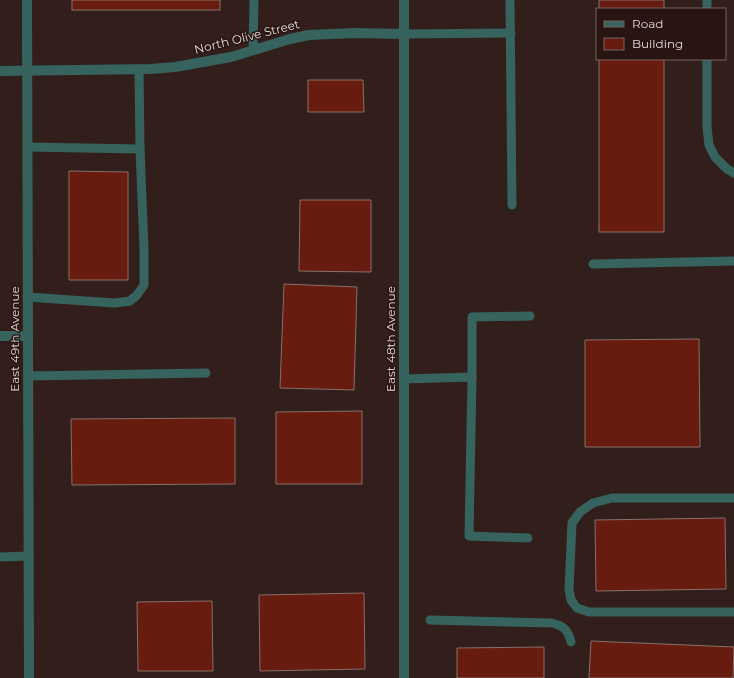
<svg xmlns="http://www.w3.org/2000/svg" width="734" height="678" viewBox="0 0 734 678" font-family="Montserrat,sans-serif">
<rect width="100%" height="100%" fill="#321f1b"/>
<!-- building -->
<g fill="#681b0f" stroke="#88706b">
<rect x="72" y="0" width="148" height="10"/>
<rect x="599" y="0" width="65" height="9"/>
<rect x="599" y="59" width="65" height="173"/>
<path d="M308,80H363L364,112H308Z"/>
<path d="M69,171L128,172V280H69Z"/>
<path d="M300,200H371V272L299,271Z"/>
<path d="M284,284L357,287L354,390L280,388Z"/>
<path d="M699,339L700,447H585V340Z"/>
<path d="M362,411V484H276V412Z"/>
<path d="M235,418V484L72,485L71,419Z"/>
<path d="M725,518L726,589L596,591L595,520Z"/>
<path d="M364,593L365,669L260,671L259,595Z"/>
<path d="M212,601L213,671H138L137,602Z"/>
<path d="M591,641L734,647L733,678H589Z"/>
<path d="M544,647V678H457V648Z"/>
</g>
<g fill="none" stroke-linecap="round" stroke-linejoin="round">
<!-- service -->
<g stroke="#36635e" stroke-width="9">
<path d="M510,0L512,205"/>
<path d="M707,9V0"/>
<path d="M404,34L511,33"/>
<path d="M253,50L254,0"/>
<path d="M707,59V127L709,145L715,157L727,169L734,173"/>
<path d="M27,147L140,149"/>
<path d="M593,264L734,261"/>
<path d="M27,297L115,303L130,301L137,295L144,285V250L140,149L139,69"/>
<path d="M28,376L206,373"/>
<path d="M472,377V317L530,316"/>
<path d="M404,379L472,377L469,536L528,538"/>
<path d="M734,498H612L593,503L580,512L572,523L569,589L571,600L577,608L589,612H734"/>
<path d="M0,557L29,556"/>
<path d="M430,620L552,623C564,626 568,630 571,642"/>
</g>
<!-- minor -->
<g stroke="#36635e" stroke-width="10">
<path d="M27,0L29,678"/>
<path d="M0,71L150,69L175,67L231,57L290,39L309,35L354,33L404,34"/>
<path d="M0,336H27"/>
</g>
<!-- tertiary -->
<path stroke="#36635e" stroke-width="10" d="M404,678V0"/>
</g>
<g text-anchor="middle" stroke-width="3" stroke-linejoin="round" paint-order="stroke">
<!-- street labels -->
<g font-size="12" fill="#e6d9d6" stroke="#281512">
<text transform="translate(247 37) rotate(-14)" y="4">North Olive Street</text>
<text transform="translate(15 339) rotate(-90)" y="4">East 49th Avenue</text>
<text transform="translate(391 339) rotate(-90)" y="4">East 48th Avenue</text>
</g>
</g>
<!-- legend -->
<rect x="596" y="8" width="130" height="52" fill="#281512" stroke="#746360"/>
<rect x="604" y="21" width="20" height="6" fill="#36635e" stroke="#746360"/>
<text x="632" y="28" font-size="12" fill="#e6d9d6">Road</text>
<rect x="604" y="38" width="20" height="12" fill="#681b0f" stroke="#746360"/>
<text x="632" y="48" font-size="12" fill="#e6d9d6">Building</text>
</svg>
